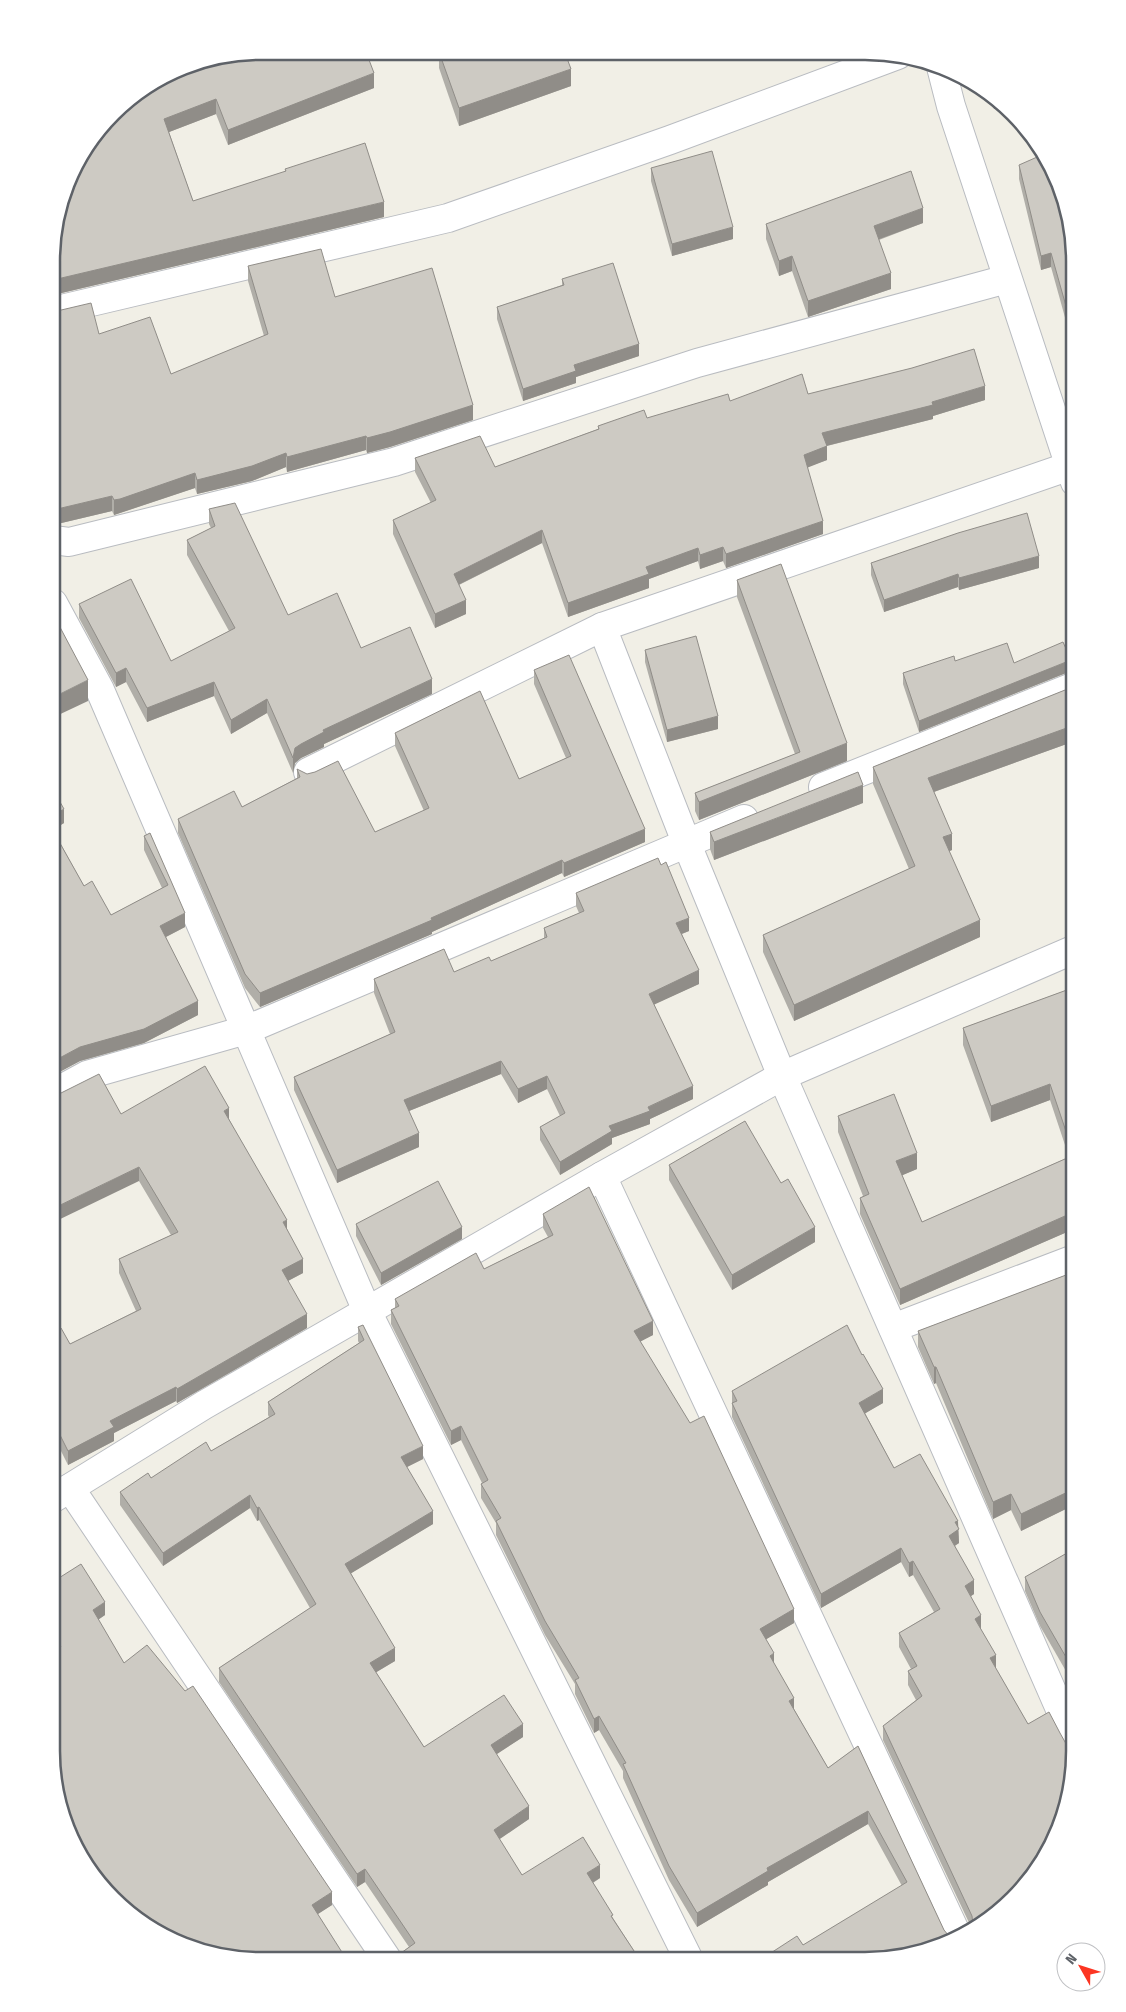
<svg xmlns="http://www.w3.org/2000/svg" width="1126" height="2012" viewBox="0 0 1126 2012" font-family="'Fira Sans Condensed',sans-serif">
<rect width="100%" height="100%" fill="#f1efe6"/>
<g fill="none" stroke-linecap="round" stroke-linejoin="round">
<!-- minor casing -->
<g stroke="#b9bcc1" stroke-width="30">
<g id="minor">
<path d="M941,67L951,106L1075,482"/>
<path d="M53,311L448,218L670,140L898,55"/>
<path d="M1070,466L602,627L686,842L782,1076L1074,1741"/>
<path d="M53,540L69,542L394,462L697,363L1007,279"/>
<path d="M53,603L100,690L367,1311L689,1960"/>
<path d="M308,772L602,627"/>
<path d="M823,787L1075,686"/>
<path d="M52,1094L87,1075L246,1030L744,819"/>
<path d="M602,1176L958,1937"/>
<path d="M893,1328L1074,1259"/>
<path d="M70,1488L387,1959"/>
<path d="M52,1499L204,1405L602,1176L782,1076L1075,949"/>
</g>
</g>
<!-- minor -->
<use href="#minor" stroke="#fff" stroke-width="28"/>
</g>
<!-- wall -->
<g fill="#b0aea8">
<path d="M439,52L565,53L571,86L459,126L439,68Z"/>
<path d="M374,88L228,145L216,114L169,132L193,201L285,172V169L384,217L53,295V234L123,104Z"/>
<path d="M988,93L1003,103L994,109Z"/>
<path d="M1019,165L1075,261V364L1074,350L1051,267L1041,270L1019,179Z"/>
<path d="M651,168L733,239L672,256L651,181Z"/>
<path d="M923,223L879,240L891,289L808,317L792,271L779,276L766,239V224Z"/>
<path d="M248,266L335,297L473,420L390,447L367,453L366,450L287,472L286,467L252,481L197,494L195,488L114,515L112,511L53,525V311L99,334L171,374L264,336L248,281Z"/>
<path d="M562,279L639,356L576,377V383L523,401L497,319V307L562,285Z"/>
<path d="M808,394L985,400L933,416V419L827,446V460L807,467L823,534L726,568L723,561L700,569L698,561L649,579V588L568,617L542,543L459,585L466,614L435,628L393,534V520L431,503L415,472V458L495,467L598,429V426L647,418L730,401Z"/>
<path d="M209,509L288,615L361,648L432,694L324,744V747L301,758L295,763L293,773L267,713L231,734L214,696L147,722L126,682L116,687L79,618V604L171,661L229,631L187,555V540L211,528L209,524Z"/>
<path d="M871,563L1039,568L959,590L958,587L884,612L871,575Z"/>
<path d="M737,580L847,761L699,820L695,811V793L795,754L737,597Z"/>
<path d="M645,650L718,729L667,742L645,662Z"/>
<path d="M955,661L1014,663L1071,671L919,732L903,684V673Z"/>
<path d="M534,670L645,842L564,877L562,873L432,932V934L260,1007L245,988L178,833V819L242,807L297,778V769L375,832L424,811L395,746V733L519,779L566,758L534,684Z"/>
<path d="M1075,686V741L934,792L952,850L949,851L980,937L794,1021L763,952V935L909,869L873,784V767Z"/>
<path d="M52,788L64,823L53,830L84,886L111,915L162,888L144,850V836L150,833L185,927L166,937L198,1015L144,1043L80,1061L52,1076Z"/>
<path d="M863,803L714,860L710,849V832Z"/>
<path d="M576,893L689,931L682,934L699,984L654,1004L693,1099L650,1119V1124L612,1138V1144L560,1175L540,1140V1127L560,1116L547,1089L518,1103L501,1074L409,1111L419,1147L337,1183L294,1090V1077L390,1034L374,993V979L454,972L491,961L544,939V928L579,913L576,906Z"/>
<path d="M1075,987L1074,1229L900,1305L860,1214V1198L863,1196L838,1132V1116L917,1169L902,1175L922,1222L1069,1157L1050,1100L991,1122L963,1045V1028Z"/>
<path d="M121,1114L229,1119L287,1229L303,1273L288,1281L307,1328L177,1403L176,1401L114,1433V1441L68,1465L52,1433V1333L70,1344L136,1311L119,1273V1259L171,1235L139,1181Z"/>
<path d="M669,1165L815,1242L732,1290L669,1180Z"/>
<path d="M543,1214L653,1335L640,1341L794,1623L766,1639L774,1664L794,1709L828,1768L858,1746L944,1930L803,1945L902,1886L868,1824L768,1882V1885L697,1927L669,1880L623,1778V1771L599,1730L594,1733L575,1694V1684L545,1635L496,1535V1523L481,1498V1484L482,1483L461,1440L451,1445L391,1324V1310L395,1308V1299L484,1269L548,1237L543,1228Z"/>
<path d="M356,1224L462,1239L381,1285L356,1236Z"/>
<path d="M1074,1272V1505L1021,1531L1011,1510L993,1519L936,1383L934,1384L918,1347V1331Z"/>
<path d="M363,1325L423,1459L407,1467L433,1524L351,1573L395,1661L376,1672L424,1747L523,1737L496,1754L529,1819L499,1839L522,1875L600,1878L593,1883L613,1918L640,1960L401,1959V1953L409,1947L365,1882L357,1887L219,1682V1668L310,1608L259,1520L257,1521L250,1508L163,1566L120,1505V1492L211,1451L269,1417L268,1415V1402L359,1343L358,1341V1327Z"/>
<path d="M732,1391L883,1403L865,1413L894,1468L958,1527L959,1543L955,1546L974,1594L971,1596L981,1629L996,1669L1028,1724L1060,1733L972,1929L883,1740V1726L916,1700L908,1685V1671L911,1669L899,1647V1633L934,1612L913,1575L909,1577L901,1562L821,1608L732,1417Z"/>
<path d="M1074,1549V1685L1040,1626L1025,1591V1577Z"/>
<path d="M51,1583L105,1615L98,1620L124,1663L332,1905L317,1914L345,1959L55,1650L51,1645Z"/>
</g>
<!-- shaded-wall -->
<g fill="#908d88">
<path d="M571,69V86L459,126V108Z"/>
<path d="M374,73V88L228,145V130Z"/>
<path d="M994,97L1003,103L1005,105L994,109Z"/>
<path d="M216,99V114L164,134V119Z"/>
<path d="M384,202V217L53,295V280Z"/>
<path d="M923,208V223L874,241V226Z"/>
<path d="M733,227V239L672,256V244Z"/>
<path d="M1051,253V267L1041,270V256Z"/>
<path d="M792,256V271L779,276V261Z"/>
<path d="M891,273V289L808,317V301Z"/>
<path d="M639,344V356L576,377V383L523,401V389L574,365Z"/>
<path d="M985,386V400L933,416V419L822,447V433L932,402Z"/>
<path d="M473,405V420L390,447L367,453V438Z"/>
<path d="M366,436V450L287,472V457Z"/>
<path d="M827,446V460L804,469V455Z"/>
<path d="M286,453V467L252,481L197,494V480Z"/>
<path d="M195,473V488L114,515V500Z"/>
<path d="M112,496V511L53,525V510Z"/>
<path d="M823,521V534L726,568V554Z"/>
<path d="M542,530V543L454,587V574Z"/>
<path d="M723,547V561L700,569V555Z"/>
<path d="M698,548V561L649,579V588L568,617V603L646,567Z"/>
<path d="M1039,556V568L959,590V578Z"/>
<path d="M958,574V587L884,612V600Z"/>
<path d="M466,600V614L435,628V614Z"/>
<path d="M1071,660V671L919,732V721Z"/>
<path d="M126,668V682L116,687V673Z"/>
<path d="M432,679V694L324,744V747L301,758L295,763L293,773V758L295,748L301,744L323,730Z"/>
<path d="M88,680V701L52,718V698Z"/>
<path d="M214,682V696L147,722V708Z"/>
<path d="M267,699V713L231,734V720Z"/>
<path d="M718,716V729L667,742V730Z"/>
<path d="M1075,725V741L928,794V778Z"/>
<path d="M847,743V761L699,820V802Z"/>
<path d="M863,785V803L714,860V842Z"/>
<path d="M64,809V823L52,830V816Z"/>
<path d="M645,829V842L564,877V863Z"/>
<path d="M952,834V850L943,854V837Z"/>
<path d="M562,860V873L432,932V934L260,1007V993L431,918Z"/>
<path d="M185,913V927L160,940V926Z"/>
<path d="M689,918V931L676,936V923Z"/>
<path d="M980,920V937L794,1021V1005Z"/>
<path d="M699,970V984L649,1007V994Z"/>
<path d="M198,1001V1015L144,1043L80,1061L52,1076V1062L80,1047Z"/>
<path d="M501,1061V1074L404,1113V1100Z"/>
<path d="M547,1076V1089L518,1103V1089Z"/>
<path d="M1050,1084V1100L991,1122V1106Z"/>
<path d="M693,1086V1099L650,1119V1124L612,1138V1144L560,1175V1162L609,1126Z"/>
<path d="M229,1108V1122L224,1111Z"/>
<path d="M419,1133V1147L337,1183V1170Z"/>
<path d="M917,1153V1169L896,1178V1161Z"/>
<path d="M139,1167V1181L52,1223V1209Z"/>
<path d="M1074,1212V1229L900,1305V1289Z"/>
<path d="M287,1220V1234L283,1222Z"/>
<path d="M462,1227V1239L381,1285V1273Z"/>
<path d="M815,1227V1242L732,1290V1275Z"/>
<path d="M303,1259V1273L282,1284V1270Z"/>
<path d="M307,1314V1328L177,1403V1389Z"/>
<path d="M653,1321V1335L634,1345V1331Z"/>
<path d="M934,1367H936V1383L934,1384Z"/>
<path d="M176,1387V1401L114,1433V1441L68,1465V1451L110,1421Z"/>
<path d="M883,1389V1403L859,1417V1403Z"/>
<path d="M1074,1402V1419L1069,1404Z"/>
<path d="M461,1426V1440L451,1445V1431Z"/>
<path d="M423,1446V1459L401,1470V1457Z"/>
<path d="M1074,1489V1505L1021,1531V1514Z"/>
<path d="M1011,1494V1510L993,1519V1502Z"/>
<path d="M250,1495V1508L163,1566V1553Z"/>
<path d="M259,1507V1520L257,1521V1508Z"/>
<path d="M433,1511V1524L345,1577V1564Z"/>
<path d="M958,1521L959,1543L949,1549V1536L955,1522Z"/>
<path d="M901,1548V1562L821,1608V1594Z"/>
<path d="M913,1561V1575L909,1577V1563Z"/>
<path d="M974,1580V1594L965,1600V1586Z"/>
<path d="M105,1602V1615L93,1623V1610Z"/>
<path d="M794,1609V1623L760,1643V1629Z"/>
<path d="M981,1615V1629L975,1633V1619Z"/>
<path d="M395,1648V1661L370,1676V1663Z"/>
<path d="M774,1653V1667L770,1656Z"/>
<path d="M996,1655V1669L990,1658Z"/>
<path d="M794,1698V1712L789,1701Z"/>
<path d="M599,1716V1730L594,1733V1719Z"/>
<path d="M523,1724V1737L491,1758V1745Z"/>
<path d="M529,1806V1819L494,1843V1830Z"/>
<path d="M868,1811V1824L768,1882V1885L697,1927V1913L767,1868Z"/>
<path d="M600,1865V1878L587,1886V1873Z"/>
<path d="M365,1869V1882L357,1887V1874Z"/>
<path d="M332,1892V1905L312,1918V1905Z"/>
<path d="M542,1952V1960H530Z"/>
</g>
<!-- building -->
<g fill="#cdcac3" stroke="#908d88">
<path d="M261,51L366,52L374,73L228,130L216,99L164,119L193,201L286,171L285,169L365,143L384,202L53,280V234L73,168L123,104L181,67Z"/>
<path d="M439,52L565,53L571,69L459,108Z"/>
<path d="M712,151L733,227L672,244L651,168Z"/>
<path d="M1044,154L1064,193L1075,261V338L1051,253L1041,256L1019,165Z"/>
<path d="M911,171L923,208L874,226L891,273L808,301L792,256L779,261L766,224Z"/>
<path d="M321,249L335,297L432,268L473,405L390,432L367,438L366,436L287,457L286,453L252,466L197,480L195,473L120,499L114,500L112,496L53,510V311H57L91,303L99,334L150,317L171,374L268,334L248,266Z"/>
<path d="M613,263L639,344L574,365L576,371L523,389L497,307L564,285L562,279Z"/>
<path d="M974,349L985,386L932,402L933,405L822,433L827,446L804,455L823,521L726,554L723,547L700,555L698,548L646,567L649,574L568,603L542,530L454,574L466,600L435,614L393,520L436,500L415,458L480,436L495,467L599,429L598,426L644,410L647,418L728,394L730,401L802,374L808,394L912,368Z"/>
<path d="M235,503L288,615L337,593L361,648L410,627L432,679L323,730L324,732L301,744L295,748L293,758L267,699L231,720L214,682L147,708L126,668L116,673L79,604L131,579L171,661L235,628L187,540L215,526L209,509Z"/>
<path d="M1027,513L1039,556L959,578L958,574L884,600L871,563L958,533Z"/>
<path d="M781,564L847,743L699,802L695,793L800,752L737,580Z"/>
<path d="M53,614L88,680L52,698Z"/>
<path d="M696,636L718,716L667,730L645,650Z"/>
<path d="M1063,642L1071,660L919,721L903,673L954,656L955,661L1007,643L1014,663Z"/>
<path d="M569,655L645,829L564,863L562,860L431,918L432,920L260,993L245,974L178,819L234,791L242,807L300,777L297,769L307,774L315,772L338,761L375,832L429,808L395,733L480,691L519,779L571,756L534,670Z"/>
<path d="M1075,686V725L928,778L952,834L943,837L980,920L794,1005L763,935L915,866L873,767Z"/>
<path d="M858,772L863,785L714,842L710,832Z"/>
<path d="M52,788L64,809L52,816Z"/>
<path d="M52,829L84,886L92,881L111,915L168,885L144,836L150,833L185,913L160,926L198,1001L144,1029L80,1047L52,1062Z"/>
<path d="M658,858L661,865L666,862L689,918L676,923L699,970L649,994L693,1086L648,1107L650,1111L609,1126L612,1131L560,1162L540,1127L565,1113L547,1076L518,1089L501,1061L404,1100L419,1133L337,1170L294,1077L395,1032L374,979L444,949L454,972L489,957L491,961L547,937L544,928L584,911L576,893Z"/>
<path d="M1075,987L1074,1212L900,1289L860,1198L869,1194L838,1116L894,1094L917,1153L896,1161L922,1222L1074,1155L1050,1084L991,1106L963,1028Z"/>
<path d="M205,1066L229,1108L224,1111L287,1220L283,1222L303,1259L282,1270L307,1314L177,1389L176,1387L110,1421L114,1427L68,1451L52,1419V1333L61,1328L70,1344L141,1309L119,1259L178,1232L139,1167L52,1209V1096L59,1094L99,1074L121,1114Z"/>
<path d="M745,1121L781,1183L788,1179L815,1227L732,1275L669,1165Z"/>
<path d="M438,1181L462,1227L381,1273L356,1224Z"/>
<path d="M589,1187L653,1321L634,1331L690,1423L704,1416L794,1609L760,1629L774,1653L770,1656L794,1698L789,1701L828,1768L858,1746L944,1930L949,1936L955,1938L933,1950L865,1961L760,1960L797,1936L803,1945L907,1882L868,1811L767,1868L768,1871L697,1913L669,1866L623,1764L626,1763L599,1716L594,1719L575,1680L579,1678L545,1621L496,1521L501,1518L481,1484L488,1480L461,1426L451,1431L391,1310L399,1306L395,1299L476,1253L484,1269L553,1235L543,1214Z"/>
<path d="M1074,1272V1402L1069,1404L1074,1415V1489L1021,1514L1011,1494L993,1502L936,1367H934L918,1331Z"/>
<path d="M363,1325L423,1446L401,1457L433,1511L345,1564L395,1648L370,1663L424,1747L504,1695L523,1724L491,1745L529,1806L494,1830L522,1875L583,1837L600,1865L587,1873L613,1915L611,1916L640,1960H547L542,1952L530,1960L405,1959L401,1953L415,1943L365,1869L357,1874L219,1668L316,1604L259,1507L257,1508L250,1495L163,1553L120,1492L148,1473L151,1478L206,1442L211,1451L275,1414L268,1402L364,1340L358,1327Z"/>
<path d="M847,1325L862,1355L863,1354L883,1389L859,1403L894,1468L920,1454L958,1521L955,1522L959,1529L949,1536L974,1580L965,1586L981,1615L975,1619L996,1655L990,1658L1028,1724L1049,1712L1060,1733L1074,1758V1765L1059,1831L1031,1879L982,1925L971,1930L973,1925L972,1916L883,1726L922,1696L908,1671L917,1666L899,1633L940,1609L913,1561L909,1563L901,1548L821,1594L732,1403L737,1401L732,1391Z"/>
<path d="M1074,1549V1671L1040,1612L1025,1577Z"/>
<path d="M81,1564L105,1602L93,1610L124,1663L147,1645L185,1691L193,1686L332,1892L312,1905L345,1957L342,1959H234L181,1945L123,1909L87,1868L62,1819L51,1751V1652L61,1647L51,1632V1583Z"/>
</g>
<!-- crop -->
<path d="M0 0H1126V2012H0ZM261 60H865A201 201 0 0 1 1066 261V1751A201 201 0 0 1 865 1952H261A201 201 0 0 1 60 1751V261A201 201 0 0 1 261 60Z" fill="#fff" fill-rule="evenodd"/>
<path fill="none" stroke="#5e6268" stroke-width="2.5" d="M261 60H865A201 201 0 0 1 1066 261V1751A201 201 0 0 1 865 1952H261A201 201 0 0 1 60 1751V261A201 201 0 0 1 261 60Z"/>
<!-- north arrow -->
<g transform="translate(1081 1967) rotate(309)"><circle r="24" fill="#ffffff" stroke="#bfc0c3"/>
<path d="M0-4L9 19L0 12L-9 19Z" fill="#fc3522"/>
<text y="-8" font-size="14" font-weight="bold" text-anchor="middle" fill="#5e6268">N</text>
</g>
</svg>
